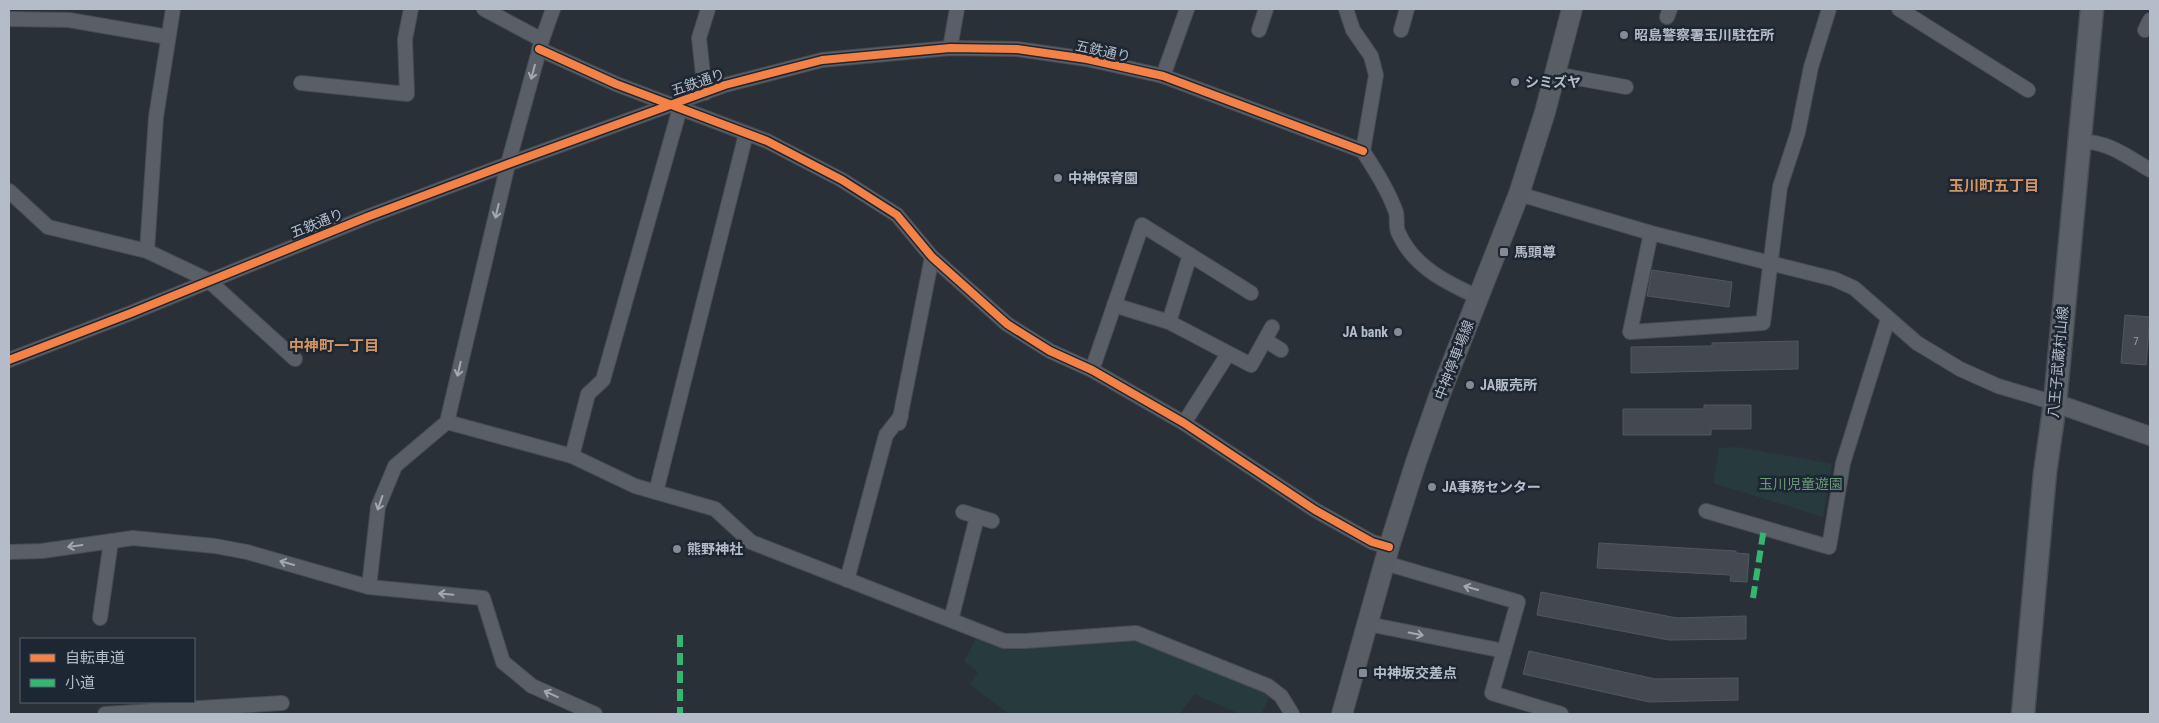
<svg xmlns="http://www.w3.org/2000/svg" width="2159" height="723" viewBox="0 0 2159 723" font-family="'Roboto Condensed','Noto Sans JP',sans-serif">
<rect width="100%" height="100%" fill="#2a3038"/>
<!-- green -->
<g fill="#273a3e">
<path d="M1737,447L1832,464L1823,517L1713,483L1719,448Z"/>
<path d="M977,636L1138,639L1256,688L1270,696L1261,714H1240L1194,694L1180,714H1009L970,684L978,672L964,661Z"/>
</g>
<!-- building -->
<g fill="#444950" stroke="#52575f">
<path d="M1652,270L1732,282L1729,307L1647,296Z"/>
<path d="M2125,315L2150,317L2146,365L2121,363Z"/>
<path d="M1798,341V369L1631,373V347L1712,346V343Z"/>
<path d="M1704,405H1751V429H1711V435H1623V409H1704Z"/>
<path d="M1599,543L1736,551V553L1749,554L1747,582L1730,581L1731,575L1597,568Z"/>
<path d="M1541,592L1677,618L1746,616V639L1669,640L1537,615Z"/>
<path d="M1529,651L1655,679L1738,678V700L1649,702L1523,674Z"/>
</g>
<g fill="none" stroke-linecap="round" stroke-linejoin="round">
<!-- minor casing -->
<g stroke="#484c53" stroke-width="16">
<g id="minor">
<path d="M484,9L542,40"/>
<path d="M1346,9L1353,30L1371,56L1376,75L1363,151C1375,170 1388,190 1396,212C1398,219 1395,228 1399,234C1414,267 1447,283 1478,297"/>
<path d="M1899,9L2028,90"/>
<path d="M1667,17L1670,9"/>
<path d="M9,19L69,20L168,37"/>
<path d="M1259,30L1266,9"/>
<path d="M1401,30L1407,9"/>
<path d="M2145,30L2150,20"/>
<path d="M950,48L957,9"/>
<path d="M539,49L616,84L767,141L842,180L897,215L932,257L1007,324L1050,351L1092,370L1184,423L1315,510L1372,542L1389,547"/>
<path d="M1555,74L1626,87"/>
<path d="M1163,76L1187,9"/>
<path d="M301,83L407,94L405,39L411,9"/>
<path d="M705,93L699,38L708,9"/>
<path d="M2079,141C2109,142 2125,155 2150,170"/>
<path d="M9,191L48,227L147,251L208,280L295,359"/>
<path d="M1519,194L1651,233L1834,279L1854,288L1917,343L1960,369L1998,386L2055,403"/>
<path d="M1651,233L1630,332L1763,323L1780,187L1798,132L1811,67L1829,9"/>
<path d="M147,251L156,117L173,9"/>
<path d="M1114,305L1169,322L1251,365L1272,327"/>
<path d="M1169,322L1190,255"/>
<path d="M1265,340L1281,350"/>
<path d="M9,360L131,313L367,217L508,164L725,85L822,60L950,48L1017,49L1087,59L1163,76L1363,151"/>
<path d="M1092,370L1142,225L1251,293"/>
<path d="M447,422L572,456L635,486L715,509L751,542L1004,641H1025L1136,633L1268,686L1281,696L1292,714"/>
<path d="M899,423L932,257"/>
<path d="M1184,423L1228,354"/>
<path d="M572,456L588,394L603,380L680,108"/>
<path d="M656,492L746,134"/>
<path d="M1706,511L1829,547L1843,463L1888,319"/>
<path d="M963,512L992,521"/>
<path d="M9,552L42,551L133,538L215,546L247,552L369,587L483,598L503,662L532,686L595,714"/>
<path d="M1385,563L1518,602L1492,693L1561,714"/>
<path d="M847,580L886,435L901,416"/>
<path d="M369,587L378,507L395,466L447,422L508,164L542,40L553,9"/>
<path d="M100,618L111,541"/>
<path d="M951,620L977,517"/>
<path d="M1368,624L1504,651"/>
<path d="M105,714L282,703"/>
</g>
</g>
<!-- tertiary casing -->
<g stroke="#484c53" stroke-width="20">
<path id="tertiary" d="M2055,403L2150,436"/>
</g>
<!-- secondary casing -->
<g stroke="#484c53" stroke-width="22">
<path id="secondary" d="M1342,714L1389,547L1416,462L1440,394L1519,194L1545,112L1572,9"/>
</g>
<!-- primary casing -->
<g stroke="#484c55" stroke-width="25">
<path id="primary" d="M2023,714L2045,473L2055,403L2092,9"/>
</g>
<!-- minor -->
<use href="#minor" stroke="#5a5e66" stroke-width="14"/>
<!-- tertiary -->
<use href="#tertiary" stroke="#5a5e66" stroke-width="18"/>
<!-- secondary -->
<use href="#secondary" stroke="#595d64" stroke-width="20"/>
<!-- primary -->
<use href="#primary" stroke="#5c6168" stroke-width="22"/>
<!-- quiet -->
<g stroke="#33b770" stroke-width="6" stroke-dasharray="12 6" stroke-linecap="butt">
<path d="M1753,598L1764,528"/>
<path d="M680,635V714"/>
</g>
<!-- cycleway casing -->
<g stroke="#1d2633" stroke-width="11">
<g id="cycleway">
<path d="M539,49L616,84L767,141L842,180L897,215L932,257L1007,324L1050,351L1092,370L1184,423L1315,510L1372,542L1389,547"/>
<path d="M9,360L131,313L367,217L508,164L725,85L822,60L950,48L1017,49L1087,59L1163,76L1363,151"/>
</g>
</g>
<!-- cycleway -->
<use href="#cycleway" stroke="#f48246" stroke-width="8"/>
</g>
<!-- one-way arrows -->
<defs><path id="oneway-shaft" d="M-6 0H5M1.5-3L5.5 0L1.5 3" fill="none" stroke-width="1.6" stroke-linecap="round" stroke-linejoin="round" transform="scale(1.25)"/></defs>
<g stroke="#a2a9b5">
<use href="#oneway-shaft" transform="translate(533 72) rotate(105)"/>
<use href="#oneway-shaft" transform="translate(497 211) rotate(103)"/>
<use href="#oneway-shaft" transform="translate(459 369) rotate(103)"/>
<use href="#oneway-shaft" transform="translate(380 503) rotate(109)"/>
<use href="#oneway-shaft" transform="translate(75 546) rotate(172)"/>
<use href="#oneway-shaft" transform="translate(287 563) rotate(-164)"/>
<use href="#oneway-shaft" transform="translate(1471 588) rotate(-164)"/>
<use href="#oneway-shaft" transform="translate(446 594) rotate(-175)"/>
<use href="#oneway-shaft" transform="translate(1416 634) rotate(11)"/>
<use href="#oneway-shaft" transform="translate(551 694) rotate(-156)"/>
</g>
<!-- markers -->
<g fill="#848b96" stroke="#1d2633" stroke-width="2">
<circle cx="1624" cy="35" r="5"/>
<circle cx="1515" cy="82" r="5"/>
<circle cx="1058" cy="178" r="5"/>
<rect x="1499" y="247" width="10" height="10" rx="2.5"/>
<circle cx="1398" cy="332" r="5"/>
<circle cx="1470" cy="385" r="5"/>
<circle cx="1432" cy="487" r="5"/>
<circle cx="677" cy="549" r="5"/>
<rect x="1358" y="668" width="10" height="10" rx="2.5"/>
</g>
<g text-anchor="middle" stroke-width="5" stroke-linejoin="round" paint-order="stroke">
<!-- number labels -->
<g font-size="11" fill="#989fab">
<text x="2136" y="345">7</text>
</g>
<!-- poi labels -->
<g font-size="14" font-weight="bold" fill="#b4bcc9" stroke="#1d2633" text-anchor="start">
<text x="1634" y="40">昭島警察署玉川駐在所</text>
<text x="1525" y="87">シミズヤ</text>
<text x="1068" y="183">中神保育園</text>
<text x="1514" y="257">馬頭尊</text>
<text x="1388" y="337" text-anchor="end">JA bank</text>
<text x="1480" y="390">JA販売所</text>
<text x="1442" y="492">JA事務センター</text>
<text x="687" y="554">熊野神社</text>
<text x="1373" y="678">中神坂交差点</text>
</g>
<!-- street labels -->
<g font-size="14" fill="#b4bcc9" stroke="#1d2633">
<text transform="translate(1103 51) rotate(12)" y="5">五鉄通り</text>
<text transform="translate(698 82) rotate(-19)" y="5">五鉄通り</text>
<text transform="translate(317 223) rotate(-22)" y="5">五鉄通り</text>
<text transform="translate(1454 360) rotate(-69)" y="5">中神停車場線</text>
<text transform="translate(2058 362) rotate(-85)" y="5">八王子武蔵村山線</text>
</g>
<!-- park labels -->
<g font-size="14" fill="#6b9a76" stroke="#1d2633">
<text x="1801" y="489">玉川児童遊園</text>
</g>
<!-- neighbourhood labels -->
<g font-size="15" font-weight="bold" fill="#d59563" stroke="#1d2633">
<text x="1994" y="191">玉川町五丁目</text>
<text x="334" y="351">中神町一丁目</text>
</g>
</g>
<!-- border -->
<rect width="2159" height="723" fill="none" stroke="#b4bcc9" stroke-width="20"/>
<!-- legend -->
<rect x="20" y="638" width="175" height="65" fill="#1d2633" stroke="#59626f"/>
<rect x="30" y="654" width="25" height="8" fill="#f48246" stroke="#59626f"/>
<text x="65" y="663" font-size="15" fill="#b4bcc9">自転車道</text>
<rect x="30" y="679" width="25" height="8" fill="#33b770" stroke="#59626f"/>
<text x="65" y="688" font-size="15" fill="#b4bcc9">小道</text>
</svg>
